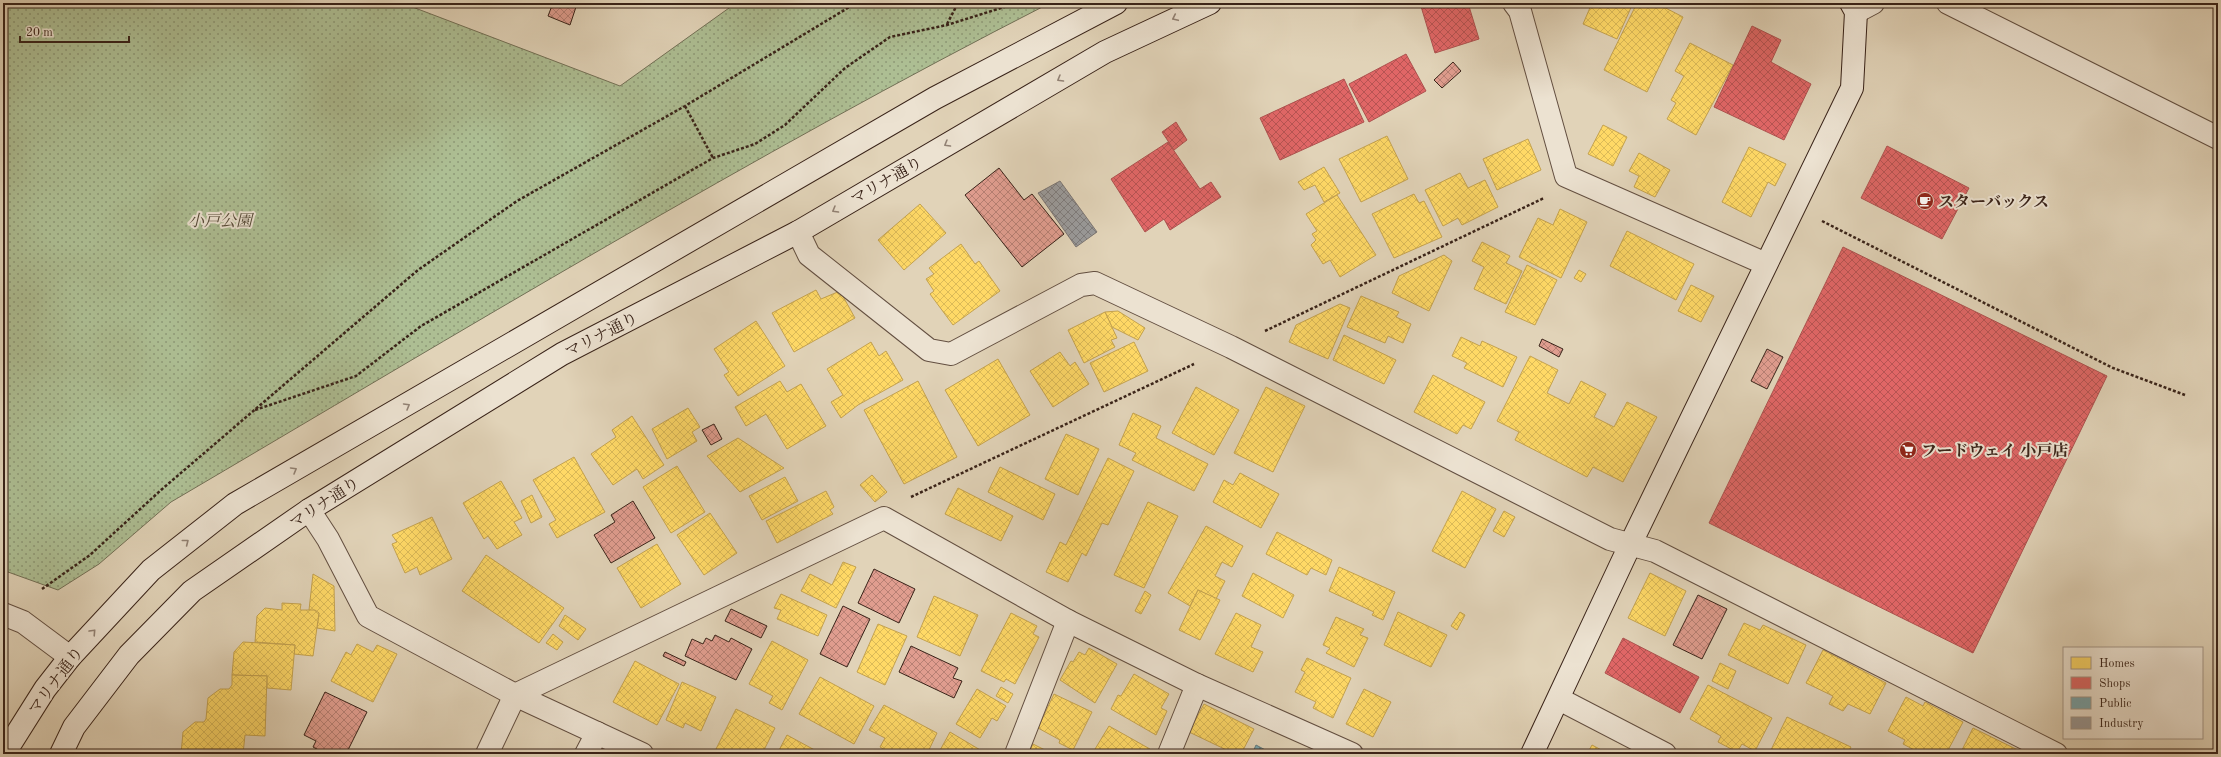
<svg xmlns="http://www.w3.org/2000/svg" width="2221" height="757" viewBox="0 0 2221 757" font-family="'Old Standard TT','Noto Serif JP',serif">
<defs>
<pattern id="park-dots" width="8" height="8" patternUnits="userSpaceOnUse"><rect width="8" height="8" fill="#adbe93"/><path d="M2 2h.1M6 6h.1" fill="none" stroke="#8e9a77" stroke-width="1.8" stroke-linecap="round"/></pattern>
<pattern id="homes-cross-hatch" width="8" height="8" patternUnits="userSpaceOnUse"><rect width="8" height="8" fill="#ffd966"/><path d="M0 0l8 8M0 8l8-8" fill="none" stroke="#dbba58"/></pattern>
<pattern id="shops-cross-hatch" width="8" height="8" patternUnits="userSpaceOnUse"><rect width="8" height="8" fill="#e06666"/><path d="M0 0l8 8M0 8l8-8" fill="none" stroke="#b75453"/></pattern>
<pattern id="public-cross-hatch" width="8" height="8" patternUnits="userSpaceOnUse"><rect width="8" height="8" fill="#76a5af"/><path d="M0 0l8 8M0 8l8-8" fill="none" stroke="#62868e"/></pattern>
<pattern id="industry-cross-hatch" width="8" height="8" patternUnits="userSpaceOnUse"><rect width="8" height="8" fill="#999"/><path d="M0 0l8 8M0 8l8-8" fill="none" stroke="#7e7c7c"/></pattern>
<pattern id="building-cross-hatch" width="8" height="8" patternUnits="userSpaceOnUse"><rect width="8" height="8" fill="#e09d8f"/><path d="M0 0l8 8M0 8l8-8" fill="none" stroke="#b78074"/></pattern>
</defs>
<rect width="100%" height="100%" fill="#e1d3b8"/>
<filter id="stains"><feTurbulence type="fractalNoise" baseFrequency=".005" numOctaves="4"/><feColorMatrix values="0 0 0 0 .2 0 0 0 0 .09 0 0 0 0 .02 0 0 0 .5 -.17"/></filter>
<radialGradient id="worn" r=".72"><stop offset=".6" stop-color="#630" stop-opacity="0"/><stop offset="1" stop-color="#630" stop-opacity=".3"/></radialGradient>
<!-- park -->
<path fill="url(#park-dots)" stroke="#737056" d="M3,3H402L620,86L736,3H1050C750,156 462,331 171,502L99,564L58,590L8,572L3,573Z"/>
<!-- homes -->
<g fill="url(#homes-cross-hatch)" stroke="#c4a24f">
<path d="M1592,3H1633L1617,39L1583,24Z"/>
<path d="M1637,3H1656L1683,17L1647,92L1604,70Z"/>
<path d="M1690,43L1733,65L1696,135L1667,119L1676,103L1671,100L1684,76L1675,71Z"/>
<path d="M1603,125L1627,137L1613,166L1588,154Z"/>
<path d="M1387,136L1408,179L1361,202L1339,159Z"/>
<path d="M1528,139L1541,170L1497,190L1483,159Z"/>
<path d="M1749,147L1786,164L1775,186L1768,182L1751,217L1722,202Z"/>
<path d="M1639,153L1670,170L1655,197L1634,187L1639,176L1629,171Z"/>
<path d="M1324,167L1340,193L1324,202L1315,185L1304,190L1298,182Z"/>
<path d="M1460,173L1468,188L1485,180L1498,207L1462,225L1458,218L1443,226L1425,190Z"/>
<path d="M1414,194L1419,203L1424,201L1442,237L1394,258L1372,214Z"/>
<path d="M1337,195L1376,255L1340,277L1330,260L1323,264L1311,245L1316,240L1312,234L1317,231L1306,214Z"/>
<path d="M920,204L946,233L904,270L878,240Z"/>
<path d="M1560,209L1587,222L1561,278L1519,257L1538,218L1553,225Z"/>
<path d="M1627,231L1694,264L1676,300L1610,266Z"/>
<path d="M1482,242L1510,256L1506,263L1522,271L1506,304L1474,289L1484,267L1472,261Z"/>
<path d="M961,244L975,264L979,261L1000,291L953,325L930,294L934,291L926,279L934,274L929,268Z"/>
<path d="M1444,255L1452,261L1429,311L1392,293L1399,276Z"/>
<path d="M1527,265L1557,280L1535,325L1505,312Z"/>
<path d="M1579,270L1586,274L1581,282L1574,278Z"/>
<path d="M1691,285L1714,296L1701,322L1678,311Z"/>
<path d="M816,290L821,299L840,291L855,318L794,352L772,313Z"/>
<path d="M1361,296L1399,312L1396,317L1411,324L1403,343L1388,336L1385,343L1347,327Z"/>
<path d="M1340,304L1350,308L1328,359L1289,342L1296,325Z"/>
<path d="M1118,311L1145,328L1138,340L1112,327L1105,312Z"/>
<path d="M1105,312L1117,338L1111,340L1115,347L1084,363L1068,330Z"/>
<path d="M756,321L785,366L738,396L724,375L729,372L714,349Z"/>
<path d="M1344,335L1396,360L1384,384L1333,360Z"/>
<path d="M1461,337L1480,346L1482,341L1517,357L1503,387L1464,368L1467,363L1452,356Z"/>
<path d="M871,342L879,356L886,351L903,380L858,405L841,418L831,402L843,395L827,369Z"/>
<path d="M1134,342L1148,371L1104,392L1090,363Z"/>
<path d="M1060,352L1070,366L1075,362L1089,384L1053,407L1030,371Z"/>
<path d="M1530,356L1558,370L1547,393L1569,404L1581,381L1606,394L1594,417L1614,427L1627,402L1657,417L1623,482L1593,467L1587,477L1515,440L1519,432L1497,421Z"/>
<path d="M998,359L1030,415L978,446L945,390Z"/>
<path d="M1433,375L1485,402L1471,429L1463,425L1457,434L1414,412Z"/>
<path d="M780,381L787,392L801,384L826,426L787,449L766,414L746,426L735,407Z"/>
<path d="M918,381L957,457L904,484L864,410Z"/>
<path d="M1196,387L1239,410L1214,455L1172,433Z"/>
<path d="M1266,387L1305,406L1273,472L1234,453Z"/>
<path d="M688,408L700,427L692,432L697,441L667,459L652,429Z"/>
<path d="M1133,413L1161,426L1156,438L1208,464L1194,491L1132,460L1136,453L1119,445Z"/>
<path d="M632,416L664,465L643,479L637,469L613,485L591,454L616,437L612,430Z"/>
<path d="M1066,434L1099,449L1078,495L1045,479Z"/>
<path d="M738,438L784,468L740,492L707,456Z"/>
<path d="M574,457L605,512L557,538L549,524L556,520L533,480Z"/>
<path d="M1108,458L1134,471L1108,525L1102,523L1086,556L1082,553L1068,582L1046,572L1060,542L1066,545Z"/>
<path d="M677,466L705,512L671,533L643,487Z"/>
<path d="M1000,467L1055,494L1043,520L988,492Z"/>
<path d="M1240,473L1279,494L1261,528L1213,502L1224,480L1233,485Z"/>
<path d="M872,475L887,492L875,502L860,485Z"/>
<path d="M785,477L798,501L762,520L749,496Z"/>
<path d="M501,481L522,518L514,522L522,535L497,549L488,536L484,539L463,503Z"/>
<path d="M958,488L1013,516L1001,541L945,514Z"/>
<path d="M826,491L834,507L830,510L833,514L777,543L766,521Z"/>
<path d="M1462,491L1496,509L1465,568L1432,551Z"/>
<path d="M532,495L542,517L531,523L521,501Z"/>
<path d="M1148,502L1178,516L1144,588L1114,575Z"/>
<path d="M1504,511L1515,517L1504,537L1493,531Z"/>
<path d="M710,513L737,553L704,575L677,535Z"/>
<path d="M432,517L452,559L420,575L417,567L405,573L392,544L397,542L392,535Z"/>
<path d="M1206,526L1243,546L1232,567L1222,562L1215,576L1225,581L1216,599L1198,590L1190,606L1168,593Z"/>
<path d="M1277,532L1332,560L1326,575L1311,568L1307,575L1266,554Z"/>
<path d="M657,544L681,584L641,608L617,568Z"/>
<path d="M486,555L564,608L539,643L462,591Z"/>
<path d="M843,562L856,567L836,608L801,591L810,574L832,585Z"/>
<path d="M1339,567L1395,592L1383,620L1372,615L1374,612L1329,591Z"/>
<path d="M1253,573L1294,595L1283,618L1242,596Z"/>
<path d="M1650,573L1686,591L1665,636L1628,618Z"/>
<path d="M313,574L334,586L335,631L317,628L319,613L309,610Z"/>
<path d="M1198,590L1220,600L1200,640L1179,630Z"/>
<path d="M1145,591L1151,595L1141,614L1135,611Z"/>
<path d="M781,594L827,615L818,636L777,619L781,610L774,608Z"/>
<path d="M934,596L978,615L960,656L917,637Z"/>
<path d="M282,603L301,604L300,610H315L319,613L313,656L294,654L295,645L255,642L257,616L265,608L282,610Z"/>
<path d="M1398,612L1447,635L1431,667L1384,645Z"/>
<path d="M1460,612L1465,615L1457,630L1451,626Z"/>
<path d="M1011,613L1037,626L1033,634L1039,637L1015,684L1006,679L1004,682L981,671Z"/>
<path d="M1236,613L1261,625L1251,647L1263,652L1253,672L1215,654Z"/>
<path d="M565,615L586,629L578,640L559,626Z"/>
<path d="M1336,617L1364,629L1360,635L1368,638L1354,667L1326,653L1330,648L1323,645Z"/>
<path d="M1744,623L1760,630L1763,625L1806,645L1788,684L1728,655Z"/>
<path d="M878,624L907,636L885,685L857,672Z"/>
<path d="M553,634L563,642L557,650L546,643Z"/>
<path d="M772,641L808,660L782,710L769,703L773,696L749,684Z"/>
<path d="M243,642L295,645L291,690L267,688V676L232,675L234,652Z"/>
<path d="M357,644L373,652L377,645L397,654L373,702L331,681L346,652L351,655Z"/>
<path d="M1089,648L1117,664L1095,703L1060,680L1071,661L1073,662L1079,652L1085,655Z"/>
<path d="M1823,650L1886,683L1870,714L1848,704L1843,711L1829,704L1833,696L1806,683Z"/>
<path d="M1307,658L1351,678L1333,718L1313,708L1316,702L1295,692L1305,672L1301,670Z"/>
<path d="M635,661L679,684L657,725L613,702Z"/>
<path d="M1720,663L1736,671L1728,689L1712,681Z"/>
<path d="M1134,674L1169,694L1161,708L1167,711L1156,735L1111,709L1118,695L1121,696Z"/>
<path d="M232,675L267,676L265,736L245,735L243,754H181L183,732L195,722H204L206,719L208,698L220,689H229L232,685Z"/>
<path d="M820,677L874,706L854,744L799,714Z"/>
<path d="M682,682L716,697L701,731L685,723L683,728L666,720Z"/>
<path d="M1708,685L1772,718L1755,751L1742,744L1737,752L1718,742L1721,736L1690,719Z"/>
<path d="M1001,687L1013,694L1008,703L996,696Z"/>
<path d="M977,689L1006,706L997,721L992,718L980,738L956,724Z"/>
<path d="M1364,689L1391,702L1373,737L1346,724Z"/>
<path d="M1054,694L1092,712L1073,750L1059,743L1060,740L1038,728Z"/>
<path d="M1906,697L1923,706L1925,702L1963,722L1946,754H1922L1903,744L1905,740L1888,731Z"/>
<path d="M1204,704L1254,729L1241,754H1235L1189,732Z"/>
<path d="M884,705L937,733L927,754H891L880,747L885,738L869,730Z"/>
<path d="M736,709L775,728L762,754H721L715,751Z"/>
<path d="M1787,717L1851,747L1847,754H1769Z"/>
<path d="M1109,726L1150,749L1147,754H1092Z"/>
<path d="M1973,728L2024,753V754H1960Z"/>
<path d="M950,732L987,754H938Z"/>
<path d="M787,735L822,754H777Z"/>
<path d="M1033,744L1053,754H1028Z"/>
<path d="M1592,745L1609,754H1587Z"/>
</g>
<!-- shops -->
<g fill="url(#shops-cross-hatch)" stroke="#ae524f">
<path d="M1420,3H1468L1479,39L1435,53Z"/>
<path d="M1752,26L1781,40L1771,62L1811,84L1784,140L1714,107Z"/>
<path d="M1406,54L1426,91L1369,122L1349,84Z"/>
<path d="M1344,79L1364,122L1280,160L1260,118Z"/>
<path d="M1176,122L1187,140L1174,150L1162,132Z"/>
<path d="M1168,142L1200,189L1211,182L1221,197L1170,230L1164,219L1145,232L1111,179Z"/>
<path d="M1887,146L1969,188L1942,239L1861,198Z"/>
<path d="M1843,247L2107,376L1973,653L1709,523Z"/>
<path d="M1623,638L1699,677L1680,713L1605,673Z"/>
</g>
<!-- public -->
<path fill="url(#public-cross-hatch)" stroke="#647e82" d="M1256,745L1273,754H1252Z"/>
<!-- industry -->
<path fill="url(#industry-cross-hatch)" stroke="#7c7673" d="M1060,181L1097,232L1076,247L1038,193Z"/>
<!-- building -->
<g fill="url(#building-cross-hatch)" stroke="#392319">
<path d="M553,3H567L576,7L570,25L548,16Z"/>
<path d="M1453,62L1461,71L1442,88L1434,80Z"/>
<path d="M999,168L1024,200L1032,194L1064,234L1022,267L965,195Z"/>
<path d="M1542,339L1563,349L1559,357L1539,346Z"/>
<path d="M1767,349L1783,357L1767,389L1751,381Z"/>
<path d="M714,424L722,439L711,445L702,430Z"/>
<path d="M633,501L655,538L611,563L594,535L615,522L611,515Z"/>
<path d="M874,569L915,589L899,623L858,603Z"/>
<path d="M1698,595L1727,609L1702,659L1673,645Z"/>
<path d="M843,606L870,619L847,667L820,654Z"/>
<path d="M731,609L767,626L761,638L725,621Z"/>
<path d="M715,635L729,642L731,638L752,649L736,680L685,656L692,639L703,644L706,638L712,641Z"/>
<path d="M911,646L958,668L953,678L962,681L954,698L899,672Z"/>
<path d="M665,652L686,662L684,666L663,656Z"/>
<path d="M325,692L367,712L346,754H326L313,747L316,741L304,735Z"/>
</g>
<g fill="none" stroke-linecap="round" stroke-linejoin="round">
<!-- street casing -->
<g stroke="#634f41" stroke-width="24">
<g id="street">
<path d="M1514,3L1520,11L1566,176L1766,264"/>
<path d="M1948,3L2218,138"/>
<path d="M1856,12L1873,3"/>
<path d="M798,232L809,255L929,350L951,354L1081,285L1095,283L1231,347L1610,539L1655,551L2056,754"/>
<path d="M309,510L328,539L368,616L515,695L642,754"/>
<path d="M3,614L23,622L70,657"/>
<path d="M1559,699L1665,754"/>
<path d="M487,754L515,695L884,518L1068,621L1197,685L1352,754"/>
<path d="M586,754L597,733"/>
<path d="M1016,754L1068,621"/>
<path d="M1169,754L1197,685"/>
</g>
</g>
<!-- secondary casing -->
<g stroke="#392319" stroke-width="24">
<g id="secondary">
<path d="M4,754L45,689L70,657L151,570L235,504L935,98L1116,3"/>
<path d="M61,754L74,727L129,655L192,591L309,510L562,354L798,232L1105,52L1210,3"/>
<path d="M1532,754L1631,543L1852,88L1856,12L1851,3"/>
</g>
</g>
<!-- path -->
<g stroke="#392319" stroke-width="2.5" stroke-dasharray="3 2" stroke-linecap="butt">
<path d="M947,24L958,3"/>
<path d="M685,106L713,158"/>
<path d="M1822,221L2113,368L2185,395"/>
<path d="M1265,331L1544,198"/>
<path d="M255,410L356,376L421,326L713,158L755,144L785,125L845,68L890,37L947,25L1017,3"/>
<path d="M911,497L1194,364"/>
<path d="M42,589L90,555L161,490L418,270L517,201L685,106L856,3"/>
</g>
<!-- street -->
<use href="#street" stroke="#ece2d1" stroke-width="22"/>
<!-- secondary -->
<use href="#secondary" stroke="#ece2d1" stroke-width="22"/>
</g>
<!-- one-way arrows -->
<defs><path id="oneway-chevron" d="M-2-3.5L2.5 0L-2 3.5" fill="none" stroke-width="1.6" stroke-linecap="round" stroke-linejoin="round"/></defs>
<g stroke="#928275">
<use href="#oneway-chevron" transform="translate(1175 18) rotate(155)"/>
<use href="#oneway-chevron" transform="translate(1060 79) rotate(150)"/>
<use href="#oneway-chevron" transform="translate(947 144) rotate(150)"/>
<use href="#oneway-chevron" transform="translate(835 210) rotate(150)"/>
<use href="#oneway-chevron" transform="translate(407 406) rotate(-30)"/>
<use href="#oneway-chevron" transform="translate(294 470) rotate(-30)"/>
<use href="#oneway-chevron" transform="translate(186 542) rotate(-38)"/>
<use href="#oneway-chevron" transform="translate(93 632) rotate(-47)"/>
</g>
<!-- icons -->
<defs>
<g id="cafe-disc" transform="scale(0.9)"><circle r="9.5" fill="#8f2418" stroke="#ece2d1"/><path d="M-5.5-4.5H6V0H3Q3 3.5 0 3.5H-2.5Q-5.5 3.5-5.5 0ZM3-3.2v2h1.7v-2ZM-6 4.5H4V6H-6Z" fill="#fff"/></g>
<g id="supermarket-disc" transform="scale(0.9)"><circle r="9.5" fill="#8f2418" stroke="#ece2d1"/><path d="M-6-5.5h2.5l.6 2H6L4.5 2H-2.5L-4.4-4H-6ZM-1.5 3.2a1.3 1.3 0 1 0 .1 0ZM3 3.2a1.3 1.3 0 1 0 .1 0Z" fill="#fff"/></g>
</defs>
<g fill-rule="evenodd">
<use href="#cafe-disc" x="1925" y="201"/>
<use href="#supermarket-disc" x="1908" y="450"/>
</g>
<g text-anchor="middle" stroke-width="4" stroke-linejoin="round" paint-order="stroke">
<!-- street labels -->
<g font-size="16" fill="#392319" stroke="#ece2d1">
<text transform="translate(886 180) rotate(-30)" y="6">マリナ通り</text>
<text transform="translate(601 334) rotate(-27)" y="6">マリナ通り</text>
<text transform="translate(324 502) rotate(-33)" y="6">マリナ通り</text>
<text transform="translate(55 680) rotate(-53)" y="6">マリナ通り</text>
</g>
<!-- poi labels -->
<g font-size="16" font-weight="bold" fill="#392319" stroke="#ece2d1" text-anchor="start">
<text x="1938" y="207">スターバックス</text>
<text x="1921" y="456">フードウェイ 小戸店</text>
</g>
<!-- park labels -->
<g font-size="16" font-style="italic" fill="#564a38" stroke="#ece2d1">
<text x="220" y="226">小戸公園</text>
</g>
</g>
<!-- margin -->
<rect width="2221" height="757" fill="none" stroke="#e1d3b8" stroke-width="16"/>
<rect x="4" y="4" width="2213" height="749" fill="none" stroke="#392319" stroke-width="2"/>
<rect x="8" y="8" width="2205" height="741" fill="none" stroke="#392319"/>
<!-- legend -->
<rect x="2063" y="647" width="140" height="92" fill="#ece2d1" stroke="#a49687"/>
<rect x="2071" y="657" width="20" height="12" fill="#ffd966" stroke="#a49687"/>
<text x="2099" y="667" font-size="12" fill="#392319">Homes</text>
<rect x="2071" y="677" width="20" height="12" fill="#e06666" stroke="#a49687"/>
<text x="2099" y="687" font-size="12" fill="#392319">Shops</text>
<rect x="2071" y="697" width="20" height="12" fill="#76a5af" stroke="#a49687"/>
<text x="2099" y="707" font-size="12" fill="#392319">Public</text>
<rect x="2071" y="717" width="20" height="12" fill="#999999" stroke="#a49687"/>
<text x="2099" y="727" font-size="12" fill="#392319">Industry</text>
<!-- scale -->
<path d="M20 36v6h109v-6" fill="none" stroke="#392319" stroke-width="2"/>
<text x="26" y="36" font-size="12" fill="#392319" stroke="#ece2d1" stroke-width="3" paint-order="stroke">20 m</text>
<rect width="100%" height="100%" filter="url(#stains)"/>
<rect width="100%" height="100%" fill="url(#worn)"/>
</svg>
